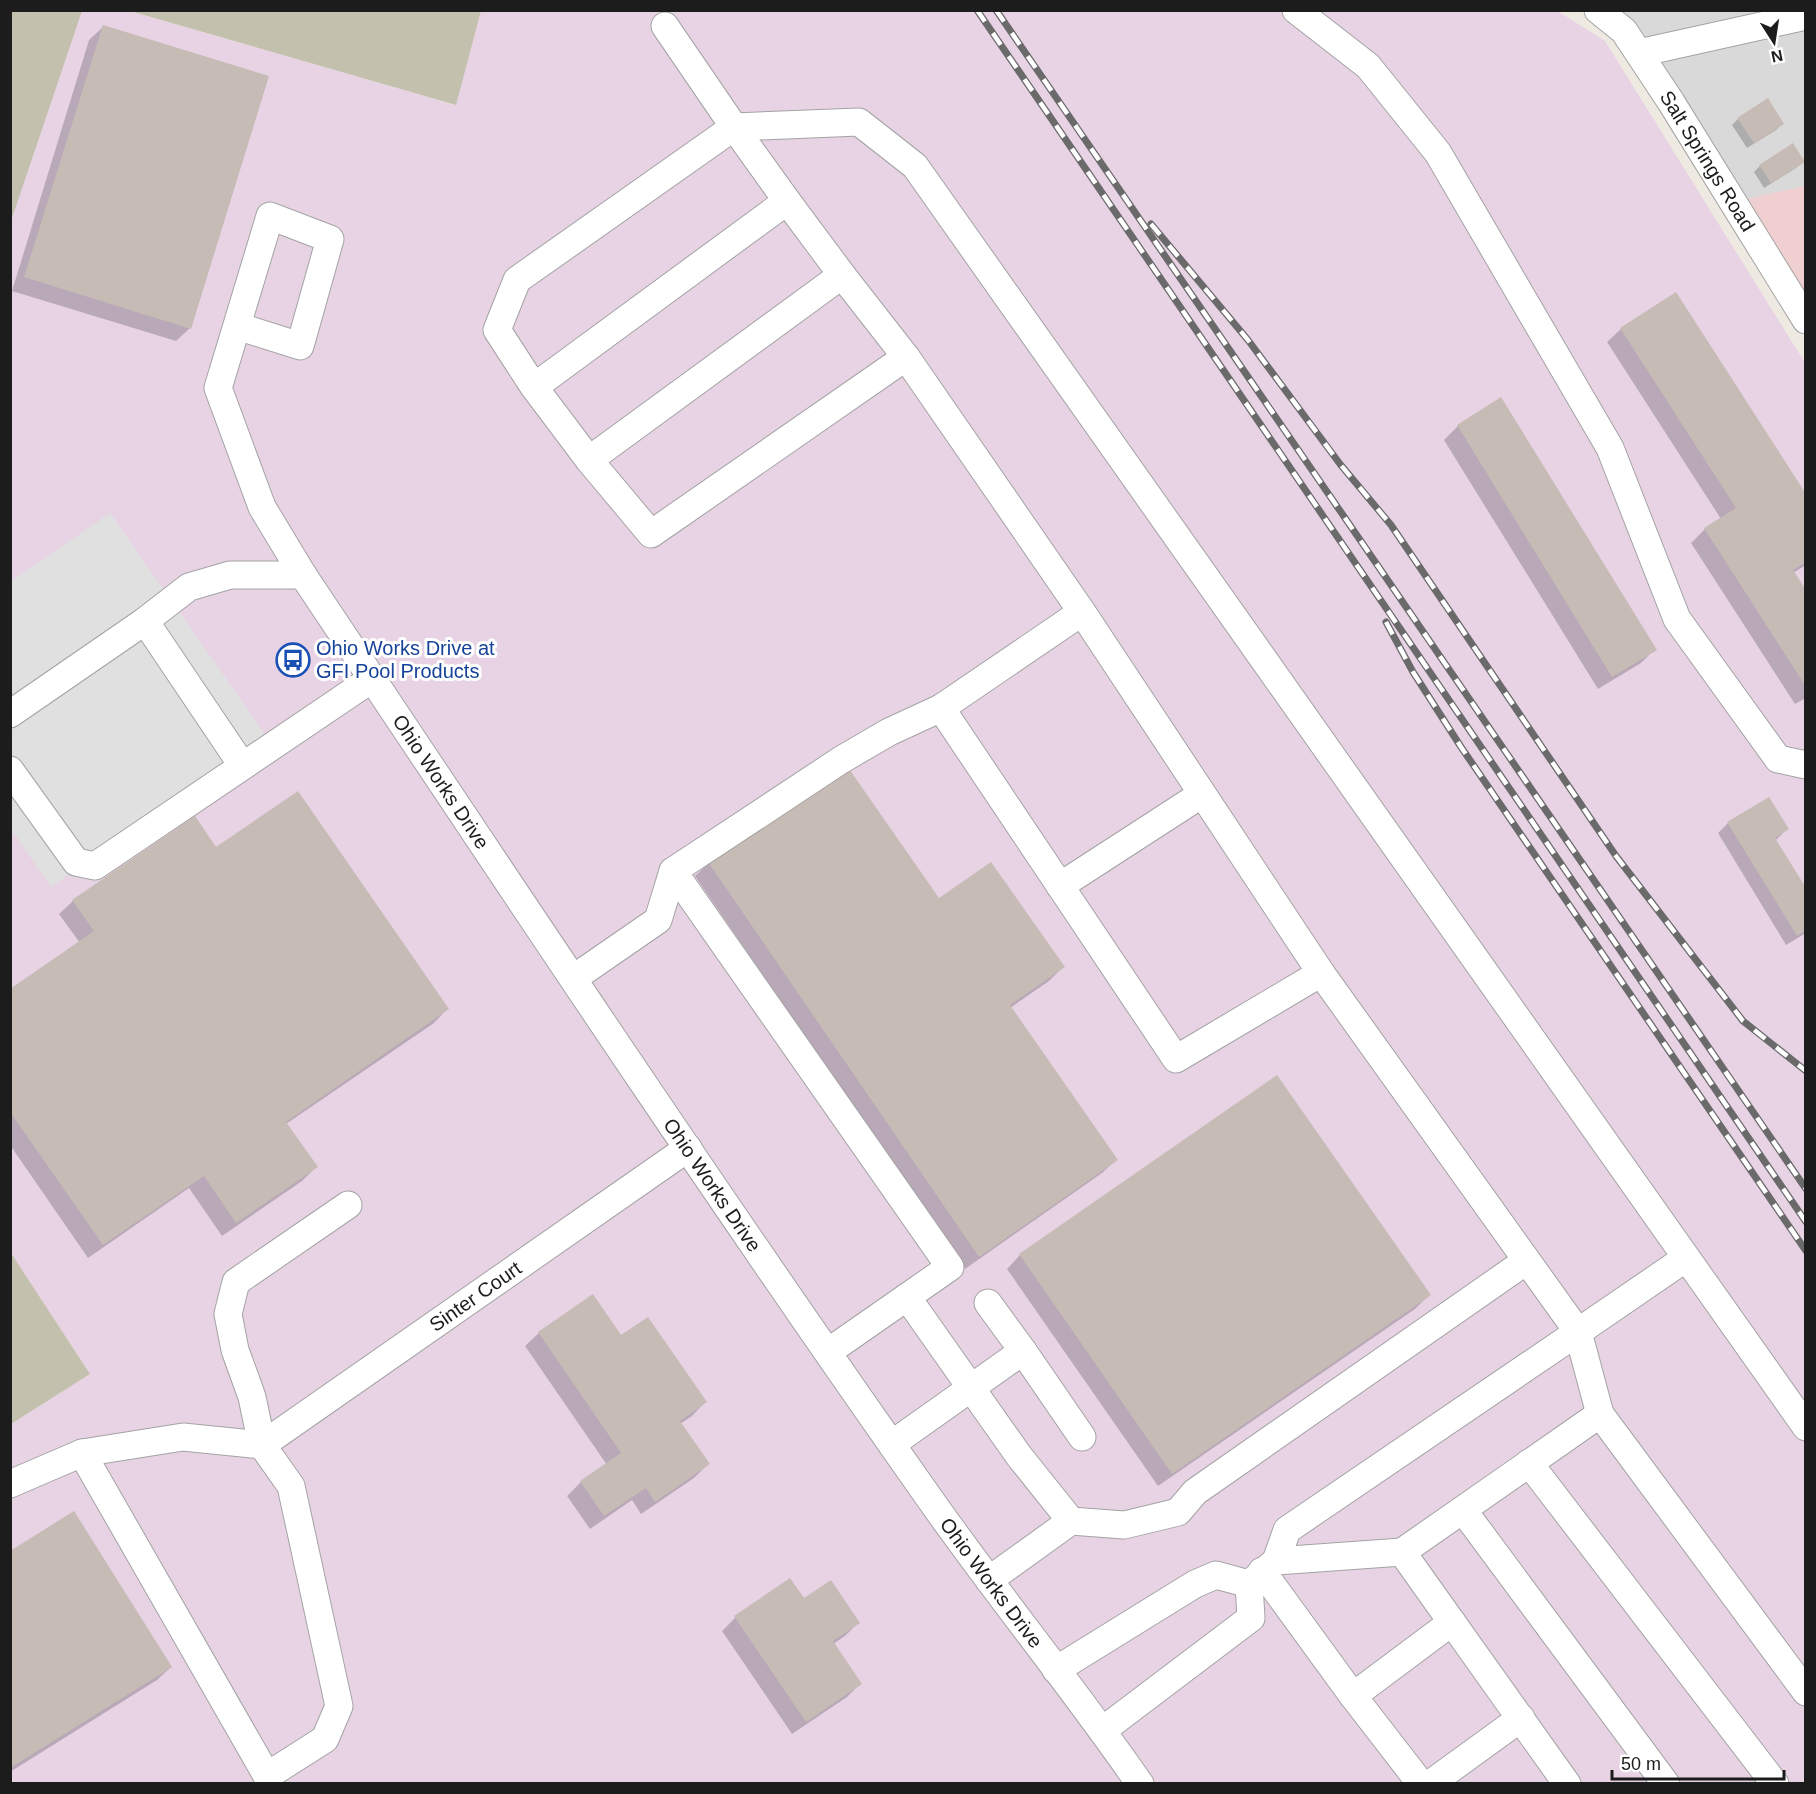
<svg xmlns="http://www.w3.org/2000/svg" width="1816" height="1794" viewBox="0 0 1816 1794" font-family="Arial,sans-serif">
<rect width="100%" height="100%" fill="#eee9e1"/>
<!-- residential -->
<path fill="#dad9d9" d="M1598,11H1805V186L1733,202Z"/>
<!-- commercial -->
<path fill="#f0cfd0" d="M1805,186V320L1733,202Z"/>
<!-- industrial -->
<path fill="#e8d3e5" d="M1556,10L1605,41L1805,363V1783L11,1784V1424L90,1374L11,1253L10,221L82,11H130L455,105L481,11Z"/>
<!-- construction -->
<g fill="#c3c1ad">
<path d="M11,10L82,11L11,221L10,11Z"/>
<path d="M130,11H481L456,105Z"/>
<path d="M11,1253L90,1374L11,1424H10Z"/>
</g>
<!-- parking -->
<path fill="#e0e0e0" d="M110,513L267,737L51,887L11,829L10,582Z"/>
<!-- shadow -->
<g fill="#0003">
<path d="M103,27L190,328L176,341L12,291L89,40Z"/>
<path d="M1738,119L1782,124L1776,130L1747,148L1732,125Z"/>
<path d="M1803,162L1796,168L1764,188L1754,172L1760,166Z"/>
<path d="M1621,329L1806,497V565L1793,573L1806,592V698L1795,704L1691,543L1705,529L1721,519L1607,342Z"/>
<path d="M1501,399L1655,649L1641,663L1598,689L1444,440L1458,426Z"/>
<path d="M1728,823L1787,829L1775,841L1806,891V933L1786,945L1718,833Z"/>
<path d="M216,849L447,1009L434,1023L286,1124L316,1167L302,1181L222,1236L189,1188L88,1258L10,1145V991L80,943L59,914L73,901Z"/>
<path d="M709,863L939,900L1063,967L1049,981L1010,1008L1116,1160L1102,1173L965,1269L695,876Z"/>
<path d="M1020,1255L1429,1295L1415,1309L1158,1486L1007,1269Z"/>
<path d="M539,1333L621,1338L705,1402L692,1416L680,1424L708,1464L694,1478L641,1514L632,1500L590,1529L567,1496L581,1482L607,1465L525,1346Z"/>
<path d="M10,1553L171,1667L157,1680L10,1772Z"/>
<path d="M804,1601L858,1623L845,1636L833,1644L860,1684L847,1697L792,1734L722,1631L735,1618Z"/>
</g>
<!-- building -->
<g fill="#c6bbb5">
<path d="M103,25L269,76L191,329L24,277Z"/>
<path d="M1768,98L1784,124L1754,143L1737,118Z"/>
<path d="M1793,143L1805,162L1771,183L1759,165Z"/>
<path d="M1676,292L1806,494V562L1793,570L1806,590V687L1704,528L1736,508L1620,328Z"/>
<path d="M1501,397L1657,650L1612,677L1457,425Z"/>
<path d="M847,766L939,898L991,862L1065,967L1010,1005L1118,1160L979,1257L708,862Z"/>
<path d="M298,791L449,1009L286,1122L318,1167L236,1223L204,1176L103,1245L10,1112V989L94,931L72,900L195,816L216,847Z"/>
<path d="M1769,797L1789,829L1775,838L1806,888V930L1797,936L1727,822Z"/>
<path d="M1277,1075L1431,1295L1172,1474L1019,1254Z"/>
<path d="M593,1294L621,1335L648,1317L707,1402L680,1421L710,1464L655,1502L646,1488L604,1516L580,1481L621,1453L538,1332Z"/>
<path d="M74,1511L172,1667L10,1768V1551Z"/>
<path d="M790,1578L804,1598L831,1580L860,1623L833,1641L862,1684L806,1722L734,1616Z"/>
</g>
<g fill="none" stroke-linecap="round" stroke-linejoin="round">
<!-- minor casing -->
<g stroke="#a3a3a3" stroke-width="29">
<g id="minor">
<path d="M1296,10L1368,66L1438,153L1610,448L1677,619L1778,759L1806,765"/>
<path id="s1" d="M1598,10L1624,31L1671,102L1806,320"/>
<path d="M665,26L734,127L787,201"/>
<path d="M1639,53L1806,16"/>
<path id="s2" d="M237,326L300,346L330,239L270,216L218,388L262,507L303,575C508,882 712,1190 925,1492C994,1591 1071,1684 1140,1784"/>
<path d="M906,357L1082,612L941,708L1176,1059L1321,973L1082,612"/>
<path d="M534,387L787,201L842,275L589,460L534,387L497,330L517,280L734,127L859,122L915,166L1806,1427"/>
<path d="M589,460L651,534L906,357L842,275"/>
<path d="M145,621L242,765"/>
<path d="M10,714L145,621L189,587L230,575H303"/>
<path d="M10,770L76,862L95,866L373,678"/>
<path d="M673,871L950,1267L907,1297"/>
<path d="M1060,886L1202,794"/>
<path d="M1321,973L1578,1332L1686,1258"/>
<path d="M574,978L658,920L673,871L841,760L889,732L941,708"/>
<path d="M988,1303L1023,1351"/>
<path d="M828,1352L907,1297L1019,1456L1071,1521L989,1580"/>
<path d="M892,1444L1023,1351L1082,1437"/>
<path d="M262,1445L183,1437L82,1453L267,1776L325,1739L339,1706L291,1486L262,1445L252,1397L235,1350L228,1314L236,1282L348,1205"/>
<path id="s3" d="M262,1445L688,1148"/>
<path d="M1529,1463L1775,1784"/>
<path d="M10,1484L82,1453"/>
<path d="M1463,1510L1666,1784"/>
<path d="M1071,1521L1124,1525L1178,1512L1195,1492L1526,1261"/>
<path d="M1276,1561L1287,1530L1578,1332L1600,1414"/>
<path d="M1262,1571L1353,1696L1421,1784"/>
<path d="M1056,1670L1195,1584L1216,1575L1249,1584"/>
<path d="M1353,1696L1452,1622"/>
<path d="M1103,1730L1251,1618L1249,1584L1276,1561L1402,1552"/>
<path d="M1430,1784L1521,1718"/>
<path d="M1567,1784L1402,1552L1600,1414L1806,1692"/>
</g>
</g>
<!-- minor -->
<use href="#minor" stroke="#fff" stroke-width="27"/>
<!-- rail casing -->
<g stroke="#6a6a6a" stroke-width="7">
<g id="rail">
<path d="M977,10L1806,1222"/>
<path d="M996,10L1806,1189"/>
<path d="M1151,224L1248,340L1340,464L1391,525L1616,856L1743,1021L1806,1071"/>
<path d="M1386,622L1413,672L1461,747L1806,1251"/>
</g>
</g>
<!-- rail -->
<use href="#rail" stroke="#fff" stroke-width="4.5" stroke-dasharray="14" stroke-linecap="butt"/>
</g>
<!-- icons -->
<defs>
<g id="bus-ring" transform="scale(1.725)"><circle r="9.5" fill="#fff" stroke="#1a4fb4" stroke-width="1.5"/><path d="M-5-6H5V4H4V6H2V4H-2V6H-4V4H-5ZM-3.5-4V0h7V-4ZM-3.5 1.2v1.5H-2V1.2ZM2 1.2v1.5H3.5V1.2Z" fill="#1a4fb4"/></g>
</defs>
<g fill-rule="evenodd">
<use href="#bus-ring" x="293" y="660"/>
</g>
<g text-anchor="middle" stroke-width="6" stroke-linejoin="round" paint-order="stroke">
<!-- street labels -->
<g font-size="20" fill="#1c1c1c" stroke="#fff">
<text dy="7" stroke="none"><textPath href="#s1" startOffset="188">Salt Springs Road</textPath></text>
<text dy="7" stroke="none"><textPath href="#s2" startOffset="876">Ohio Works Drive</textPath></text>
<text dy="7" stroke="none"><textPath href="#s2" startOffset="1362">Ohio Works Drive</textPath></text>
<text dy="7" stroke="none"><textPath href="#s3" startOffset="260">Sinter Court</textPath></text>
<text dy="7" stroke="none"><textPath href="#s2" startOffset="1848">Ohio Works Drive</textPath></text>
</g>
<!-- transit labels -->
<g font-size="20" fill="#164399" stroke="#fff" text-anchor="start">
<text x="316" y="655">Ohio Works Drive at<tspan x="316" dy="23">GFI Pool Products</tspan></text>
</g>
</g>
<!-- border -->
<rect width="1816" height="1794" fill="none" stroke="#1c1c1c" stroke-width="24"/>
<!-- north arrow -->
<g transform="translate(1774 42) rotate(168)" stroke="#ffffff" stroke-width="4.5" paint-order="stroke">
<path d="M0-4.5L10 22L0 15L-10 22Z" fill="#1c1c1c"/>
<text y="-9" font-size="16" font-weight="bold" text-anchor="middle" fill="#1c1c1c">N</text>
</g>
<!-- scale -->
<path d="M1612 1770v9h172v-9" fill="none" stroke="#1c1c1c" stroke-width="3"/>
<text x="1621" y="1770" font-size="18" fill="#1c1c1c" stroke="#ffffff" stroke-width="4.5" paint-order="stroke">50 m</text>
</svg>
